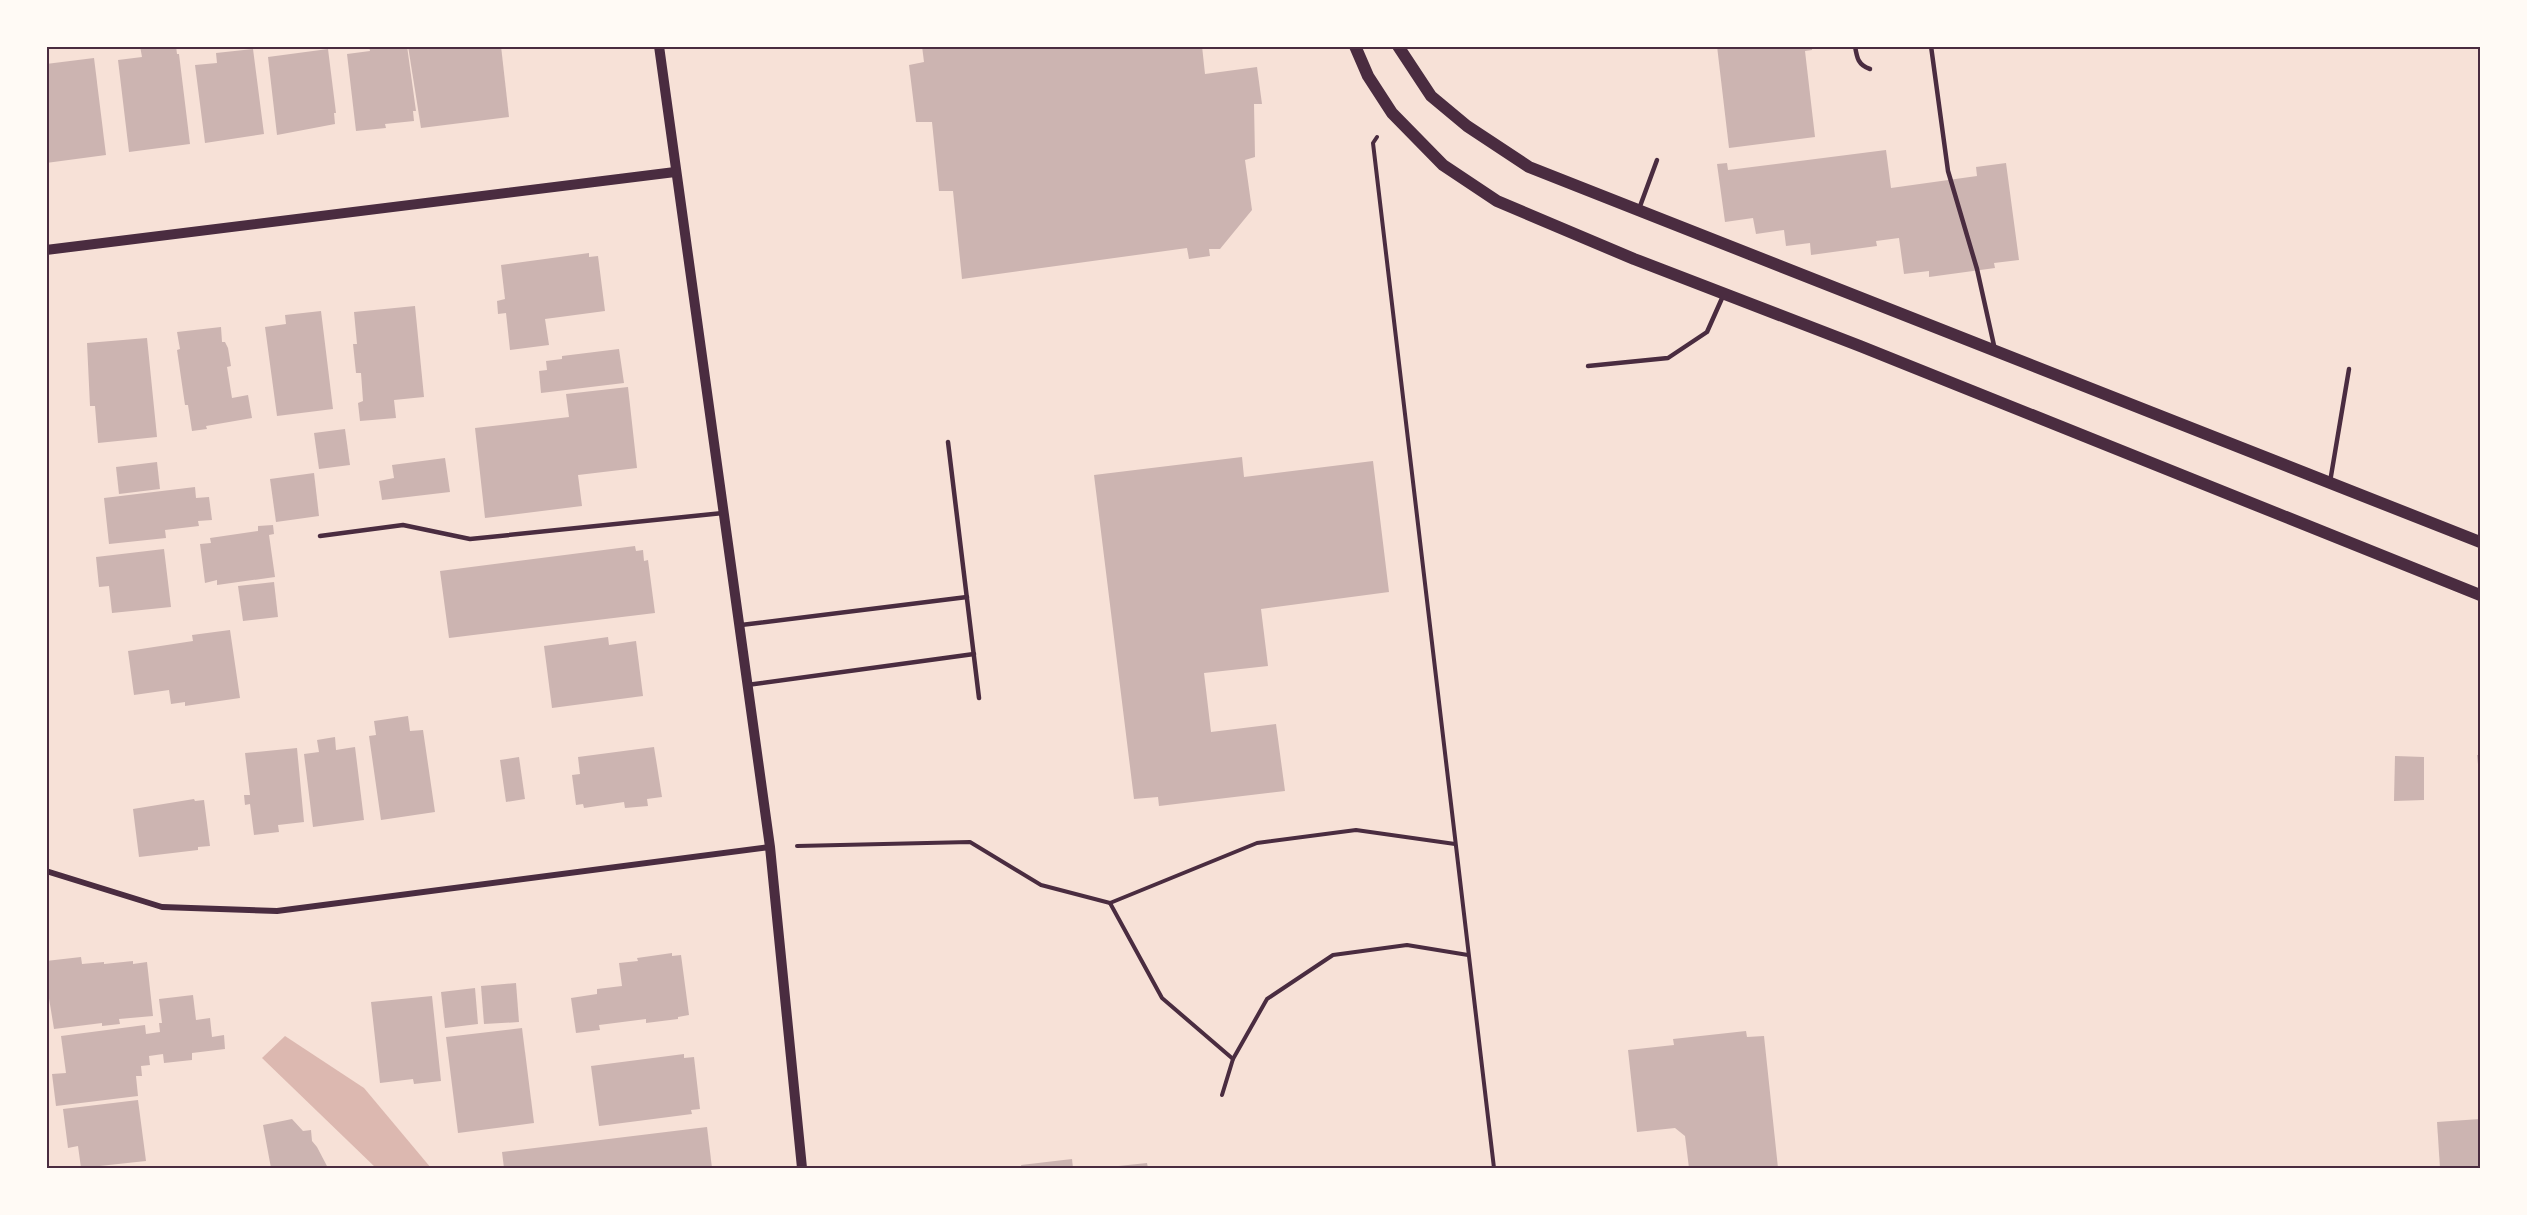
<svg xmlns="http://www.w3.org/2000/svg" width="2527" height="1215" viewBox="0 0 2527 1215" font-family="Merriweather,serif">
<rect width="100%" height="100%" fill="#f7e1d7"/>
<!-- water -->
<path fill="#dcb8b0" d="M285,1036L364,1088L431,1168H376L262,1058Z"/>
<!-- building -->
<g fill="#ccb4b1">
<path d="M140,46H176L177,54H179L190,144L129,152L118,60L142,57Z"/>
<path d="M369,46H407L416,111H413L414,121L385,124L386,128L356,131L347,54L370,51Z"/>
<path d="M408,46H501L509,117L421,128Z"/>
<path d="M922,46H1202L1205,74L1257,67L1262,104H1254L1255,157L1245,160L1252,210L1220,249H1209L1210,256L1189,259L1187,248L962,279L953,191H939L932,122H916L909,65L924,62Z"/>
<path d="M1717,46H1812V50L1805,51L1815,137L1729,148Z"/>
<path d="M253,49L264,134L205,143L195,65L217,63L216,53Z"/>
<path d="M328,49L336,113H334L335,124L277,135L268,57Z"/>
<path d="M94,58L106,155L46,163V64Z"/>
<path d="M1886,150L1891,188L1977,176L1976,167L2006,163L2019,260L1994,263L1995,268L1929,277V271L1904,274L1899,238L1876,241L1877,246L1811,255L1810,243L1786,246L1784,230L1756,234L1753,218L1725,222L1717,164L1727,163L1728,170Z"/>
<path d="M589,253V257L598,256L605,311L545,319L549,345L510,350L506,313L498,314L497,301L505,299L501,265Z"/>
<path d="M415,306L424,397L394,400L396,418L360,421L358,403L363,401L361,373H356L353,344H357L354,312Z"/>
<path d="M321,311L333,409L277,416L265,327L286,324L285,315Z"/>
<path d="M221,327L222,342H225L228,348L231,366L227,367L232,398L248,395L252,418L206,426L207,429L192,431L188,405H185L177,350L180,349L177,332Z"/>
<path d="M147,338L157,437L98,443L95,406H90L87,343Z"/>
<path d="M619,349L624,383L541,393L539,371L547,370L546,361L562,359V356Z"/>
<path d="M628,387L637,468L578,475L582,506L485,518L475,428L569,417L566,394Z"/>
<path d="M345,429L350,465L319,469L314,433Z"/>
<path d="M1242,457L1244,477L1373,461L1389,592L1261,609L1268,666L1204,673L1211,732L1276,724L1285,791L1159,806L1158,797L1134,799L1094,475Z"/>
<path d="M445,458L450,492L382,500L379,481L394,478L392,465Z"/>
<path d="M157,462L160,489L119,494L116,467Z"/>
<path d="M314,473L319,516L276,522L270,479Z"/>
<path d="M195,487L196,498L209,497L212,520L198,521L199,526L165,530L166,538L109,544L104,498Z"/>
<path d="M273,525L274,534L269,535L275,577L217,585V580L205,583L200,544L211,543L210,538L258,531V526Z"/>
<path d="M635,546L636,551L643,550L644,561L648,560L655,613L449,638L440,571Z"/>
<path d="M164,549L171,607L112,613L109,586L99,587L96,557Z"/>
<path d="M274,582L278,617L243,621L238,586Z"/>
<path d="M230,630L240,698L185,706V702L171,704L169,690L134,695L128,651L193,641L192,635Z"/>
<path d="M608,637L609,645L636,641L643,696L552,708L544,646Z"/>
<path d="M408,716L410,731L423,730L435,812L381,820L369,736L376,735L374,721Z"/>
<path d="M335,737L336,750L355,747L364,820L313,827L304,754L319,752L317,740Z"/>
<path d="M654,747L662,797L647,799L648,806L625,808L624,802L584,808L583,804L576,805L572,775L580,774L578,757Z"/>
<path d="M297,748L304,822L278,825L279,832L254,835L250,804L245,805L244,795H250L245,753Z"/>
<path d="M2477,755H2480V773H2479Z"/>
<path d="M2395,756L2424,757V800L2394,801Z"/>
<path d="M519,757L525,799L506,802L500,760Z"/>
<path d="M194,799L195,801L204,800L210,846L198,847V850L139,857L133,809Z"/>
<path d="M672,953V956L681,955L689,1015L678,1017V1019L646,1023V1019L599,1025L600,1030L576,1033L571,998L597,994V989L622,986L619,963L638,961L637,958Z"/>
<path d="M81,957L82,964L104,962V964L133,961V964L147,962L153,1016L119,1019L120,1024L102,1026V1023L54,1029L46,980V961Z"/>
<path d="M516,983L519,1022L484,1024L481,986Z"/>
<path d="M475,988L478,1024L445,1028L441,992Z"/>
<path d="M193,995L196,1020L210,1018L212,1037L224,1035L225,1049L192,1053V1060L164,1063L163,1054L149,1056L150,1065L141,1066L142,1076H136L138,1096L56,1106L52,1074L66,1073L61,1036L145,1025L146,1034L160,1032L159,1023H162L159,999Z"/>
<path d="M432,996L441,1081L414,1084L413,1079L380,1083L371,1002Z"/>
<path d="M522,1028L534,1123L458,1133L446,1037Z"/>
<path d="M1746,1031L1747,1037L1764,1036L1778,1168H1689L1685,1136L1675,1128L1637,1132L1628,1050L1674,1045L1673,1039Z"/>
<path d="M684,1054V1058L694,1057L700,1109L691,1110L692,1114L599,1126L591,1066Z"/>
<path d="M138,1100L146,1161L81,1168L78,1146L68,1148L63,1109Z"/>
<path d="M292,1119L303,1131L311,1130L312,1141L317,1147L328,1168H271L263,1125Z"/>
<path d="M2480,1119V1168H2440L2437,1122Z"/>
<path d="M707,1127L712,1168H504L502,1152Z"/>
<path d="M1072,1159L1073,1168H1022L1021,1165Z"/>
<path d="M1147,1163L1148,1168H1109V1167Z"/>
</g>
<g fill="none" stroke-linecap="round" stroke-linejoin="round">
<!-- path -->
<g stroke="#4a2c40" stroke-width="4">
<path d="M1377,137L1373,143L1494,1168"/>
<path d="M797,846L970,842L1041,885L1110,903L1257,843L1356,830L1455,844"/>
<path d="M1110,903L1162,998L1233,1059"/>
<path d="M1222,1095L1233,1059L1267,999L1333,955L1407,945L1468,955"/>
</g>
<!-- service -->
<g stroke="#4a2c40" stroke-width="4.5">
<path d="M1855,46C1857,58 1858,65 1870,69"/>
<path d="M1931,46L1948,171L1977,269L1995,350"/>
<path d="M1639,209L1657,160"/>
<path d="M1588,366L1668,358L1707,332L1723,296"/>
<path d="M948,442L979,698"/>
<path d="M2330,482L2349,369"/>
<path d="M320,536L403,525L470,539L723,513"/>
<path d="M741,625L967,597"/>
<path d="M747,685L974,654"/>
</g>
<!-- minor -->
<path stroke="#4a2c40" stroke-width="6" d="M46,871L162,907L277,911L770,847"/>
<!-- tertiary -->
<g stroke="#4a2c40" stroke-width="10">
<path d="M659,46L770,847L802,1168"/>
<path d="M46,250L675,172"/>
</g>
<!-- secondary -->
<g stroke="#4a2c40" stroke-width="12">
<path d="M1355,46L1368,76L1392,113L1443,165L1497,201L1634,259L1860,346L2480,595"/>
<path d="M1398,46L1431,96L1467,126L1529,167L2480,542"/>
</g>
</g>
<!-- border -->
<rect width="2527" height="1215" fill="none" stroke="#fffaf5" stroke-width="96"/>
<rect x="48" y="48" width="2431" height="1119" fill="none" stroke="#4a2c40" stroke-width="2"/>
</svg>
